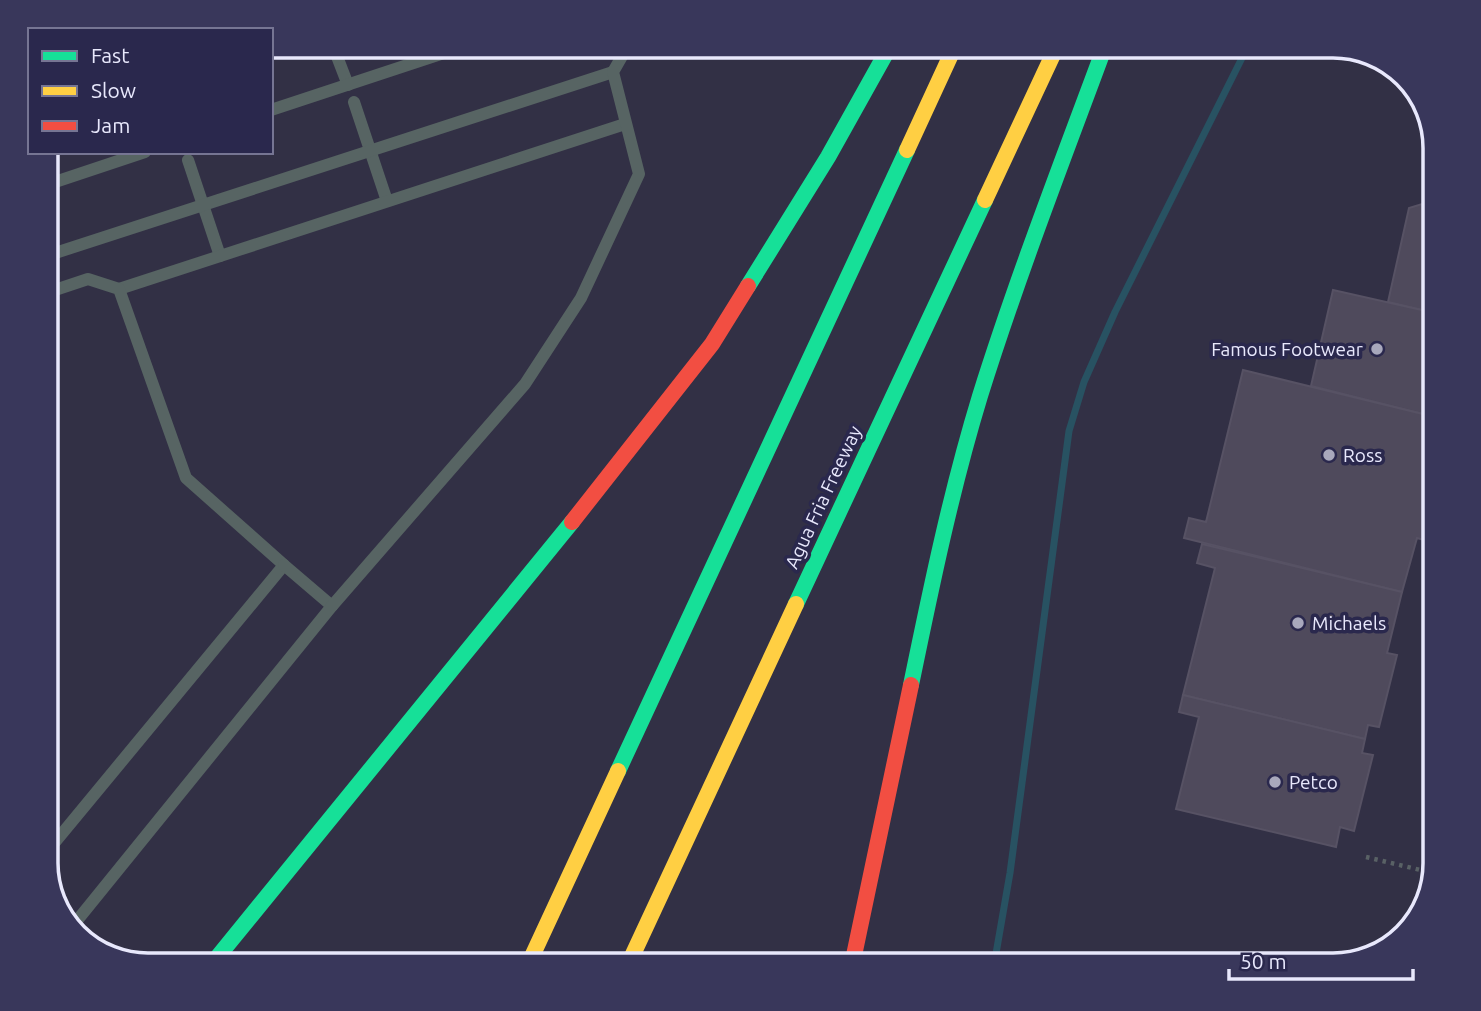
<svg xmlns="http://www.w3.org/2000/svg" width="1481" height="1011" viewBox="0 0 1481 1011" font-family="Ubuntu,sans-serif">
<rect width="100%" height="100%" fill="#323045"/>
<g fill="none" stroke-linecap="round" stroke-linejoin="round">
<!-- stream -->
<path stroke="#285262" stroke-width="7" d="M994,965L1010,873L1069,431L1084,382L1115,312L1248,46"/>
</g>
<!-- building -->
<g fill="#4f4a5c" stroke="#575264" stroke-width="2">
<path d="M1435,200V313L1388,302L1409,208Z"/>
<path d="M1333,290L1435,313V417L1311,386Z"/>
<path d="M1243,370L1435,417V494L1424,540L1417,538L1402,592L1184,538L1189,518L1206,522Z"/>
<path d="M1202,544L1402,592L1387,653L1397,655L1379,727L1368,725L1365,739L1183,695L1215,568L1197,563Z"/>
<path d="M1183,695L1365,739L1362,753L1373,755L1354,831L1340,827L1336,847L1176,809L1199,717L1179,712Z"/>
</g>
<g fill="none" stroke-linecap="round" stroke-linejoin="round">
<!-- path -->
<path stroke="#596165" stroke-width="4.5" stroke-dasharray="3.5 5" stroke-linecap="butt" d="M1366,857L1433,873"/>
<!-- lane -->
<g stroke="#576463" stroke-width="12">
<path d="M333,46L348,85"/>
<path d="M354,102L387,201"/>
<path d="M271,110L465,46"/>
<path d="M188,160L220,256"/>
<path d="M46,185L145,152"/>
<path d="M46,256L613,72"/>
<path d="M119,289L625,124"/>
<path d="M46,293L88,279L119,289L186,478L284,565L46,853"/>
<path d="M284,565L332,606"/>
<path d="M71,928L332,606L525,384L581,298L639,174L613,72L625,51L624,46"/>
</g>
<!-- fast -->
<g stroke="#16e098" stroke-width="16">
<path d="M748,286L828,157L890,46"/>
<path d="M796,604L985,200"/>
<path d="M911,685C931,588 951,491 980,396C1017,278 1062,162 1105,46"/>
<path d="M618,771L907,150"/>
<path d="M211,965L572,522"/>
</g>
<!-- slow -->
<g stroke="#ffcf43" stroke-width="16">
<path d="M907,150L955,46"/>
<path d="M985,200L1057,46"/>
<path d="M528,965L618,771"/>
<path d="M628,965L796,604"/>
</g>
<!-- jam -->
<g stroke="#f24e42" stroke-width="16">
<path d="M572,522L712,344L748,286"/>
<path d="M852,965L911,685"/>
</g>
</g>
<!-- markers -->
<g fill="#a8a8bc" stroke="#2a284d" stroke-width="2.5">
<circle cx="1377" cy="349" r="7"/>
<circle cx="1329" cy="455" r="7"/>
<circle cx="1298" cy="623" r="7"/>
<circle cx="1275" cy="782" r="7"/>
</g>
<g text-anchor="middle" stroke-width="7" stroke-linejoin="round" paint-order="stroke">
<!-- poi labels -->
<g font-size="19" fill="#e8e8fc" stroke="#2a284d" text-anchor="start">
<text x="1363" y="356" text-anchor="end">Famous Footwear</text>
<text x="1343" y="462">Ross</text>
<text x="1312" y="630">Michaels</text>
<text x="1289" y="789">Petco</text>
</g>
<!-- street labels -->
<g font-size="19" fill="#e8e8fc" stroke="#2a284d">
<text transform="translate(823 497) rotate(-65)" y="7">Agua Fria Freeway</text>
</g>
</g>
<!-- crop -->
<path d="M0 0H1481V1011H0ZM148 58H1333A90 90 0 0 1 1423 148V863A90 90 0 0 1 1333 953H148A90 90 0 0 1 58 863V148A90 90 0 0 1 148 58Z" fill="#39375b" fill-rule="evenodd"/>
<path fill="none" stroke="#e8e8fc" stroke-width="3.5" d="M148 58H1333A90 90 0 0 1 1423 148V863A90 90 0 0 1 1333 953H148A90 90 0 0 1 58 863V148A90 90 0 0 1 148 58Z"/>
<!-- legend -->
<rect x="28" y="28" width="245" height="126" fill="#2a284d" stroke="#767593" stroke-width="2"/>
<rect x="42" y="51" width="35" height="10" fill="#16e098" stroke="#767593" stroke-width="2"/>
<text x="91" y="63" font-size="21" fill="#e8e8fc">Fast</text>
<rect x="42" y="86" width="35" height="10" fill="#ffcf43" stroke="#767593" stroke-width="2"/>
<text x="91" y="98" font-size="21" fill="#e8e8fc">Slow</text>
<rect x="42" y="121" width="35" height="10" fill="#f24e42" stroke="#767593" stroke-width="2"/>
<text x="91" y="133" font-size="21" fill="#e8e8fc">Jam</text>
<!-- scale -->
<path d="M1229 969v10h184v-10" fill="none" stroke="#e8e8fc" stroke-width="3.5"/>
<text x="1240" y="969" font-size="21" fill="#e8e8fc" stroke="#2a284d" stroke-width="5" paint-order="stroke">50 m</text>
</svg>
